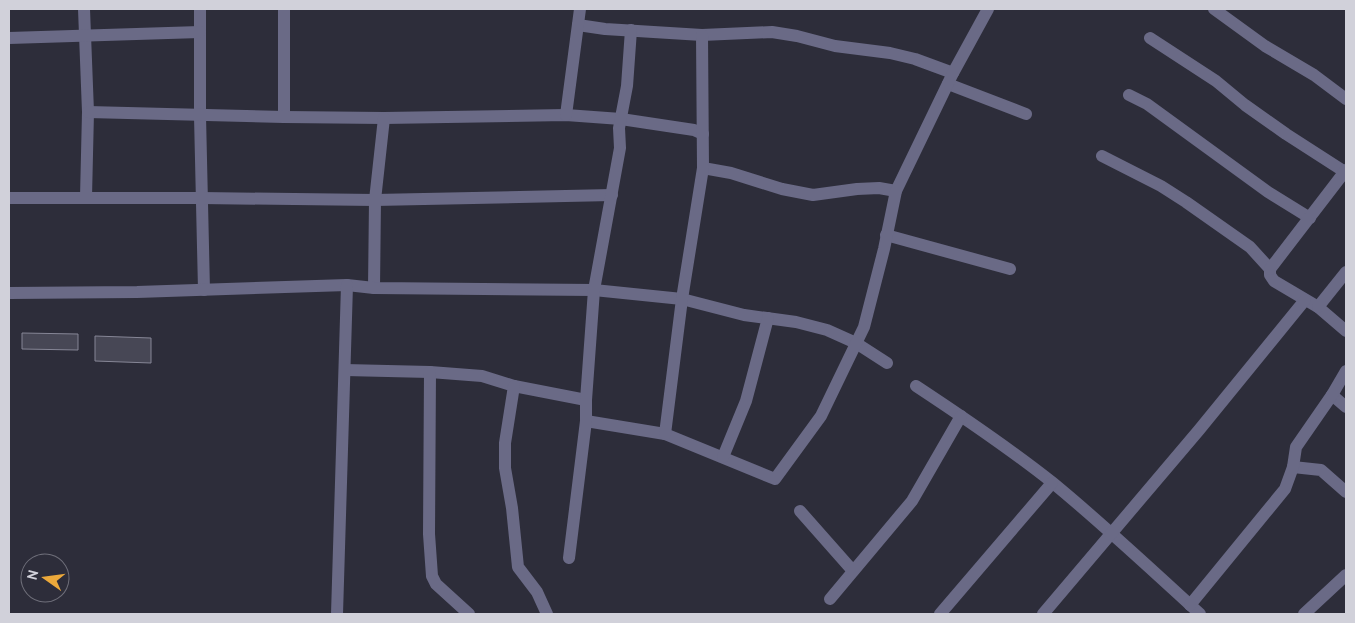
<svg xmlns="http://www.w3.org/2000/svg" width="1355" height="623" viewBox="0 0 1355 623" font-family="'PT Sans',sans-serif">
<rect width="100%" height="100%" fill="#2d2d3a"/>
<!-- building -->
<g fill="#474755" stroke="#868696">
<path d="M22,333L78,334V350L22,349Z"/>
<path d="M95,336L151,338V363L95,361Z"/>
</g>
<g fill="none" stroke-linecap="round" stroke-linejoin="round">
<!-- minor -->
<g stroke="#6a6a86" stroke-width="12">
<path d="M84,9L88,112L86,197"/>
<path d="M200,9V116L204,290"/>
<path d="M284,9V117"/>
<path d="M1214,9L1265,46L1314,75L1346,99"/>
<path d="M578,25L605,29L702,35L772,32L797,36L835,46L890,53L915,59L953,73"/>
<path d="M9,38L200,32"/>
<path d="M1150,38L1216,81L1245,105L1286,134L1345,172"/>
<path d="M948,84L1026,114"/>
<path d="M1129,95L1147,104L1268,192L1310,218"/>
<path d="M88,112L284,117L384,118L566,115L621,119L694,130L703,134"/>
<path d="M566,115L580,9"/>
<path d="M1102,156L1161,186L1186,202L1250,247L1270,269V275L1274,281L1318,307L1346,331"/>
<path d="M703,168L731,173L782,189L813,195L857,189L879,188L896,191"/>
<path d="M9,198H201L375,200L612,195"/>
<path d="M886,235L1010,269"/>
<path d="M1270,269L1346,170"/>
<path d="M374,288L375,200L384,118"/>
<path d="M9,293L137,292L347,285L374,288L594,290L682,299L744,315L796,322L827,330L856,343L887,363"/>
<path d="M1318,307L1346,272"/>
<path d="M345,370L430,372L482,376L514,386L586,400"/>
<path d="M430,372L429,534L432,576L436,584L469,614"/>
<path d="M514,386L505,443V468L512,508L518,567L537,592L547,614"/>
<path d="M916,386C963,417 1009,448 1053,483C1104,525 1152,570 1200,614"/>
<path d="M1332,395L1346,407"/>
<path d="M586,421L665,434L775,479L821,416L864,327L884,249L896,191L953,73L988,9"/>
<path d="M665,434L682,299L703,168L702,35"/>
<path d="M723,457L746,401L768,318"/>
<path d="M1293,467L1321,470L1346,492"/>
<path d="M800,511L853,571"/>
<path d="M569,558L586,421V400L594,290L620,148L619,128L627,86L631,30"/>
<path d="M830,599L912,501L961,416"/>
<path d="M1190,605L1285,489L1293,467L1296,447L1332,395L1346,371"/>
<path d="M337,614L347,285"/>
<path d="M940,614L1052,483"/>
<path d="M1043,614L1199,430L1305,300"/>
<path d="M1304,614L1346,575"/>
</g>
</g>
<!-- border -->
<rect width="1355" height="623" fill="none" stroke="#d1d1da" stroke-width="20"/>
<!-- north arrow -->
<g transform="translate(45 578) rotate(284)"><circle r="24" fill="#2d2d3a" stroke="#6f6f7a"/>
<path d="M0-4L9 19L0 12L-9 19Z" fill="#eca93b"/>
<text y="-8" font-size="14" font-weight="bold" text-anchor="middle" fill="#d1d1da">N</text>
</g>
</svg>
